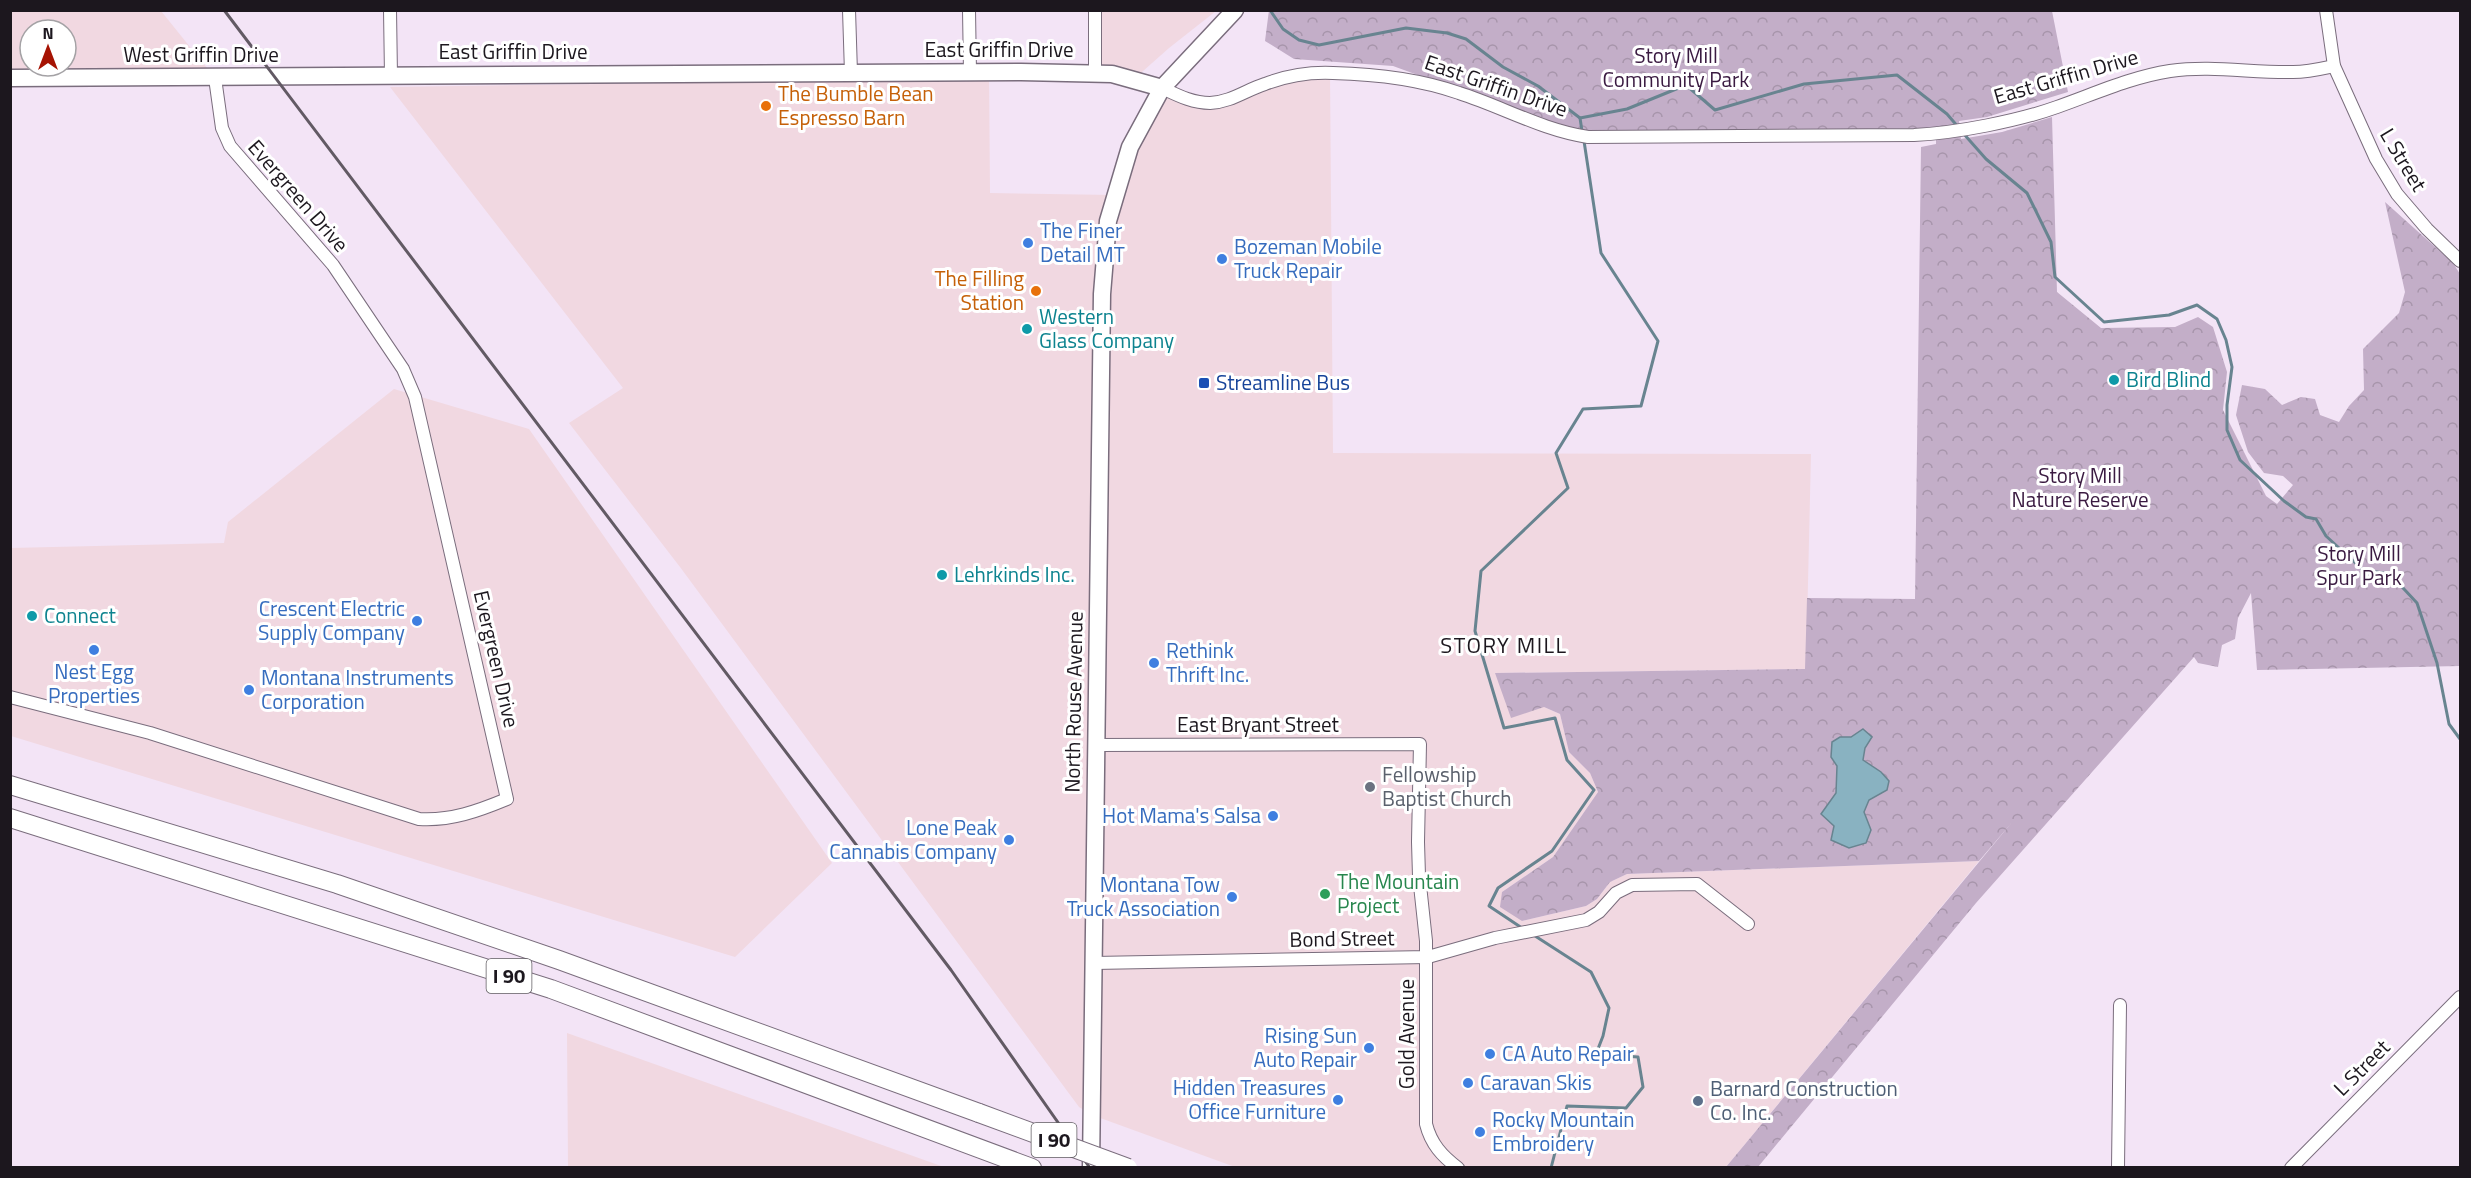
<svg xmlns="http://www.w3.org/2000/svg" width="2471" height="1178" viewBox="0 0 2471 1178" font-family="'Titillium Web',sans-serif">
<defs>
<pattern id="forest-crowns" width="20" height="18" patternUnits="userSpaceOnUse" patternTransform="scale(1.5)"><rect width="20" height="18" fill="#c3aec8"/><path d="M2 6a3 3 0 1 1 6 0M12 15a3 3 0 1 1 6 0" fill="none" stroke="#a795ab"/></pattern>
</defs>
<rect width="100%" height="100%" fill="#f3e4f6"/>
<!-- commercial -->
<g fill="#f1d8e1" fill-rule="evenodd">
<path d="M10,11H161L215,78H11ZM30,30H66V66H30Z"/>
<path d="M1092,11H1216L1169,48L1134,79L1095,73Z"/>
<path d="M989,72L990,193L1114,195L1162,88L1210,103L1264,84L1330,72L1333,453L1811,454L1806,669L1495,673L1544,707L1560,714L1569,752L1590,773L1598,792L1553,857L1502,892L1522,921L1586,906L1597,899L1610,882L1627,874L1979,861L1726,1167H1235L1092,1115L1079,1107L680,567L569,423L623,388L390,87L680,83L681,74Z"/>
<path d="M394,389L529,429L832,863L735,957L11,736L10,548L224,543L228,522Z"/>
<path d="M567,1033L944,1167H568Z"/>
</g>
<!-- forest -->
<path fill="url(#forest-crowns)" d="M1269,10L2052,11L2068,92L1987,117L1959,121L1961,139L2002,132L2052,117L2057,292L2101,328L2175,327L2198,317L2213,327L2227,372L2223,410L2266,496L2277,504L2293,485L2283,476L2264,473L2248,452L2236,415L2242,385L2265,389L2282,405L2301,397L2315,399L2320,415L2339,422L2349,406L2364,390L2363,349L2399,313L2405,292L2385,202L2453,263L2460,274V666L2257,670L2251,593L2238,618L2235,639L2222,645L2218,667L2198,663L2194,657L1976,903L1758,1167H1726L2013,821L1979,861L1627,874L1610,882L1597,899L1586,906L1522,921L1500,907L1502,892L1553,857L1598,792L1590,773L1569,752L1560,714L1544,707L1511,718L1495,673L1805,669L1807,598L1915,599L1921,147L1936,144V128L1595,133L1566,129L1393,66L1294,59L1265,41Z"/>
<!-- water -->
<path fill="#89b2c1" stroke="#688490" stroke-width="1.5" d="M1863,729L1872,737L1865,748L1863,760L1881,772L1889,781L1887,790L1869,800L1864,812L1871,830L1866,843L1849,848L1831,840L1834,826L1821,814L1836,793L1837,766L1831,757L1832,742L1840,737H1851Z"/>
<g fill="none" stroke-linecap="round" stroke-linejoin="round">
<!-- stream -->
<g stroke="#688490" stroke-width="3">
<path d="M1270,10L1283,29L1299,40L1319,45L1406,28L1447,33L1466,39L1503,67L1538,86L1580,118L1627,109L1686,85L1715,110L1804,84L1897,75L1947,114L1959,128"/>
<path d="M1580,118L1582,131"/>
<path d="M1963,133L1986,159L2027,193L2051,242L2055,277L2104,322L2169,315L2197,305L2217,319L2226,340L2232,367L2227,405V430L2240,460L2284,501L2306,517L2316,519L2326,536L2363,570L2390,574L2417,603L2437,663L2449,724L2460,739"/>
<path d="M1522,928L1489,906L1498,888L1552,851L1594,790L1567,760L1555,718L1504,728L1475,631L1481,571L1568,488L1556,453L1583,409L1641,406L1658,341L1601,253L1584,141"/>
<path d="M1532,934L1591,972L1609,1008L1603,1036L1596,1054L1638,1057L1643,1087L1626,1108L1567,1106L1551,1168"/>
</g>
<!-- minor casing -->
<g stroke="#7a6d7d" stroke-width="14">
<g id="minor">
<path d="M390,10L391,76"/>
<path d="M849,10L851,73"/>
<path d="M969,10L970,72"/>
<path d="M2326,10L2334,66L2376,159L2397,194L2427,229L2460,261"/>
<path d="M1095,73V10"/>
<path d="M1162,88C1177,95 1192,103 1210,103C1231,102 1246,90 1265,84C1286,76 1311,72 1333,73C1375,74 1419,79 1459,93C1503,107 1542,130 1588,137L1914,135C1956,133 2018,121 2057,107C2094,94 2131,77 2170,71C2212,65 2252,73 2293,72C2307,72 2320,69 2334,66"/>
<path d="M10,697L150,733L419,819C451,821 478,811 507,799L415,397L403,369L333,265L230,146L222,128L215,78"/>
<path d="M1096,745L1420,744L1418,842L1419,876L1426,941V1124C1431,1144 1442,1156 1458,1168"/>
<path d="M1094,963L1428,957L1495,938L1586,920L1599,912L1616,893L1632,885L1697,884L1748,924"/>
<path d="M2118,1168L2120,1005"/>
<path d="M2291,1168L2460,997"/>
</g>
</g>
<!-- major casing -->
<g stroke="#7a6d7d" stroke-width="19">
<g id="major">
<path d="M10,78L1021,72L1112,74L1162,88"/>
<path d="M1091,1168L1102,294L1108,221L1130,147L1162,88L1235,10"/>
</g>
</g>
<!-- highway casing -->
<g stroke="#7a6d7d" stroke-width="20">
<g id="highway">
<path d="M10,785L337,884L559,960L979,1113"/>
<path d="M10,818L551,989L1032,1168"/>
</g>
</g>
<!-- minor -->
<use href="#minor" stroke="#fff" stroke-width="12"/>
<!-- major -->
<use href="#major" stroke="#fff" stroke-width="16"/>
<!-- highway -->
<use href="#highway" stroke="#fff" stroke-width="18"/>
<!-- rail -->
<path stroke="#625a64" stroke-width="3" d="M224,10L951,970L1090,1168"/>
<!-- highway-bridge casing -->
<g stroke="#7a6d7d" stroke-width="20" stroke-linecap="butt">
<path id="highway-bridge" d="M979,1113L1128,1168"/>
</g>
<!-- highway-bridge -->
<use href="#highway-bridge" stroke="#fff" stroke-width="18"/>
</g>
<!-- markers -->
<g fill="#e8710a" stroke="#fff" stroke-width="2">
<circle cx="766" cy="106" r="6"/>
<circle cx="1036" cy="291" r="6"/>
</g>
<g fill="#3f7fe0" stroke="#fff" stroke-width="2">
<circle cx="1028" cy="243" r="6"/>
<circle cx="1222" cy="259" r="6"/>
<circle cx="417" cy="621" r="6"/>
<circle cx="94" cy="650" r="6"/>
<circle cx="1154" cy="663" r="6"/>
<circle cx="249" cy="690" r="6"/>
<circle cx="1273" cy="816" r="6"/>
<circle cx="1009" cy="840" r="6"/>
<circle cx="1232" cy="897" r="6"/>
<circle cx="1369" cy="1048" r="6"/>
<circle cx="1490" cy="1054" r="6"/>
<circle cx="1468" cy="1083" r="6"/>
<circle cx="1338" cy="1100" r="6"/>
<circle cx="1480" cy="1132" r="6"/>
</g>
<g fill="#0f9aa8" stroke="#fff" stroke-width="2">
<circle cx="1027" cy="329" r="6"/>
<circle cx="2114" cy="380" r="6"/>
<circle cx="942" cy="575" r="6"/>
<circle cx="32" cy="616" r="6"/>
</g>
<rect fill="#1a4fb4" stroke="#fff" stroke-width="2" x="1198" y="377" width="12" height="12" rx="3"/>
<circle fill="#6b7280" stroke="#fff" stroke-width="2" cx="1370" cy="787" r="6"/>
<circle fill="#2e9e5b" stroke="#fff" stroke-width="2" cx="1325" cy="894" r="6"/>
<circle fill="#5c6f8a" stroke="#fff" stroke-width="2" cx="1698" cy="1101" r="6"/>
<g text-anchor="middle" stroke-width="6" stroke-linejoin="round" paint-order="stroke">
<!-- shield labels -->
<g fill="#fff" stroke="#605d62" stroke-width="1.5">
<rect x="486.5" y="959" width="45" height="34" rx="4.5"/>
<rect x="1031.5" y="1123" width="45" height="34" rx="4.5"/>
</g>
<g font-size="20" font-weight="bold" fill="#1c171e">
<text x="509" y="983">I 90</text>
<text x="1054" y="1147">I 90</text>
</g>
<!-- street labels -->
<g font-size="21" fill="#1c171e" stroke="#fff">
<text x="999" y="57">East Griffin Drive</text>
<text x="513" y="59">East Griffin Drive</text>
<text x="201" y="62">West Griffin Drive</text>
<text transform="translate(2066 77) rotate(-16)" y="7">East Griffin Drive</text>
<text transform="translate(1496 86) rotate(19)" y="7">East Griffin Drive</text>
<text transform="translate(2403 160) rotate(59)" y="7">L Street</text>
<text transform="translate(298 196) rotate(49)" y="7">Evergreen Drive</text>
<text transform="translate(496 659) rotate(77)" y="7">Evergreen Drive</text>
<text transform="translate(1074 702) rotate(-89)" y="7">North Rouse Avenue</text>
<text x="1258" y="732">East Bryant Street</text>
<text transform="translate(1342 939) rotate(-1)" y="7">Bond Street</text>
<text transform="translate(1407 1034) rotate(-90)" y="7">Gold Avenue</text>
<text transform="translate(2362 1068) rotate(-45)" y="7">L Street</text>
</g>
<!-- park labels -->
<g font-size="21" fill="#3a1a41" stroke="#fff">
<text x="1676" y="63">Story Mill<tspan x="1676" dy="24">Community Park</tspan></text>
<text x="2080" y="483">Story Mill<tspan x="2080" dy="24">Nature Reserve</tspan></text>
<text x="2359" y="561">Story Mill<tspan x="2359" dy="24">Spur Park</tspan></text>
</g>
<!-- food labels -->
<g font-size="21" fill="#c56008" stroke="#fff" text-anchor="start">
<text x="778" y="101">The Bumble Bean<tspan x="778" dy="24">Espresso Barn</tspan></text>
<text x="1024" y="286" text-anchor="end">The Filling<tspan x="1024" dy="24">Station</tspan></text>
</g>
<!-- shop labels -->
<g font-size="21" fill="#366cbe" stroke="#fff" text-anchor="start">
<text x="1040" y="238">The Finer<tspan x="1040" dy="24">Detail MT</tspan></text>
<text x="1234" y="254">Bozeman Mobile<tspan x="1234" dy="24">Truck Repair</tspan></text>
<text x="405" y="616" text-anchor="end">Crescent Electric<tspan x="405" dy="24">Supply Company</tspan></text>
<text x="1166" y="658">Rethink<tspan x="1166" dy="24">Thrift Inc.</tspan></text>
<text x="94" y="679" text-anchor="middle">Nest Egg<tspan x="94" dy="24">Properties</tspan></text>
<text x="261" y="685">Montana Instruments<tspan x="261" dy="24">Corporation</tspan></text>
<text x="1261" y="823" text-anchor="end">Hot Mama's Salsa</text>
<text x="997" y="835" text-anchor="end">Lone Peak<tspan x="997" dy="24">Cannabis Company</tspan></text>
<text x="1220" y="892" text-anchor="end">Montana Tow<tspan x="1220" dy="24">Truck Association</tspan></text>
<text x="1357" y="1043" text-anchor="end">Rising Sun<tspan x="1357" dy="24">Auto Repair</tspan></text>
<text x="1502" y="1061">CA Auto Repair</text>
<text x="1480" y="1090">Caravan Skis</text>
<text x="1326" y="1095" text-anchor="end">Hidden Treasures<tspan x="1326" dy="24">Office Furniture</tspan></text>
<text x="1492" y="1127">Rocky Mountain<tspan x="1492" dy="24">Embroidery</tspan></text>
</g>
<!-- culture labels -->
<g font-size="21" fill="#0d838f" stroke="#fff" text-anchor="start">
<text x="1039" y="324">Western<tspan x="1039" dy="24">Glass Company</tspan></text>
<text x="2126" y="387">Bird Blind</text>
<text x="954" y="582">Lehrkinds Inc.</text>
<text x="44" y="623">Connect</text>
</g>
<!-- transit labels -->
<g font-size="21" fill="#164399" stroke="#fff" text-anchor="start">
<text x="1216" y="390">Streamline Bus</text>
</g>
<!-- worship labels -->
<g font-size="21" fill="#5b616d" stroke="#fff" text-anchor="start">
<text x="1382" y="782">Fellowship<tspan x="1382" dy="24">Baptist Church</tspan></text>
</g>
<!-- leisure labels -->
<g font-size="21" fill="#27864d" stroke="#fff" text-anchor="start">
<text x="1337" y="889">The Mountain<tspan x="1337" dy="24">Project</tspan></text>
</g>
<!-- service labels -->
<g font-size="21" fill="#4e5e75" stroke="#fff" text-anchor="start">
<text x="1710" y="1096">Barnard Construction<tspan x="1710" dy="24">Co. Inc.</tspan></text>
</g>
<!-- neighbourhood labels -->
<g font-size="22" letter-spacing="1.5" fill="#1c171e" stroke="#fff">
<text x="1504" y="653">STORY MILL</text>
</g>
</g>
<!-- border -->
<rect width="2471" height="1178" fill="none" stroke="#1c171e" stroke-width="24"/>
<!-- north arrow -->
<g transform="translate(48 48)"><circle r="28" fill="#ffffff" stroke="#a4a2a5" stroke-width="1.5"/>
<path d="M0-4.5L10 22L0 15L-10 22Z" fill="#a61303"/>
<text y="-9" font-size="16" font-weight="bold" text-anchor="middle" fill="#1c171e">N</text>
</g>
</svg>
